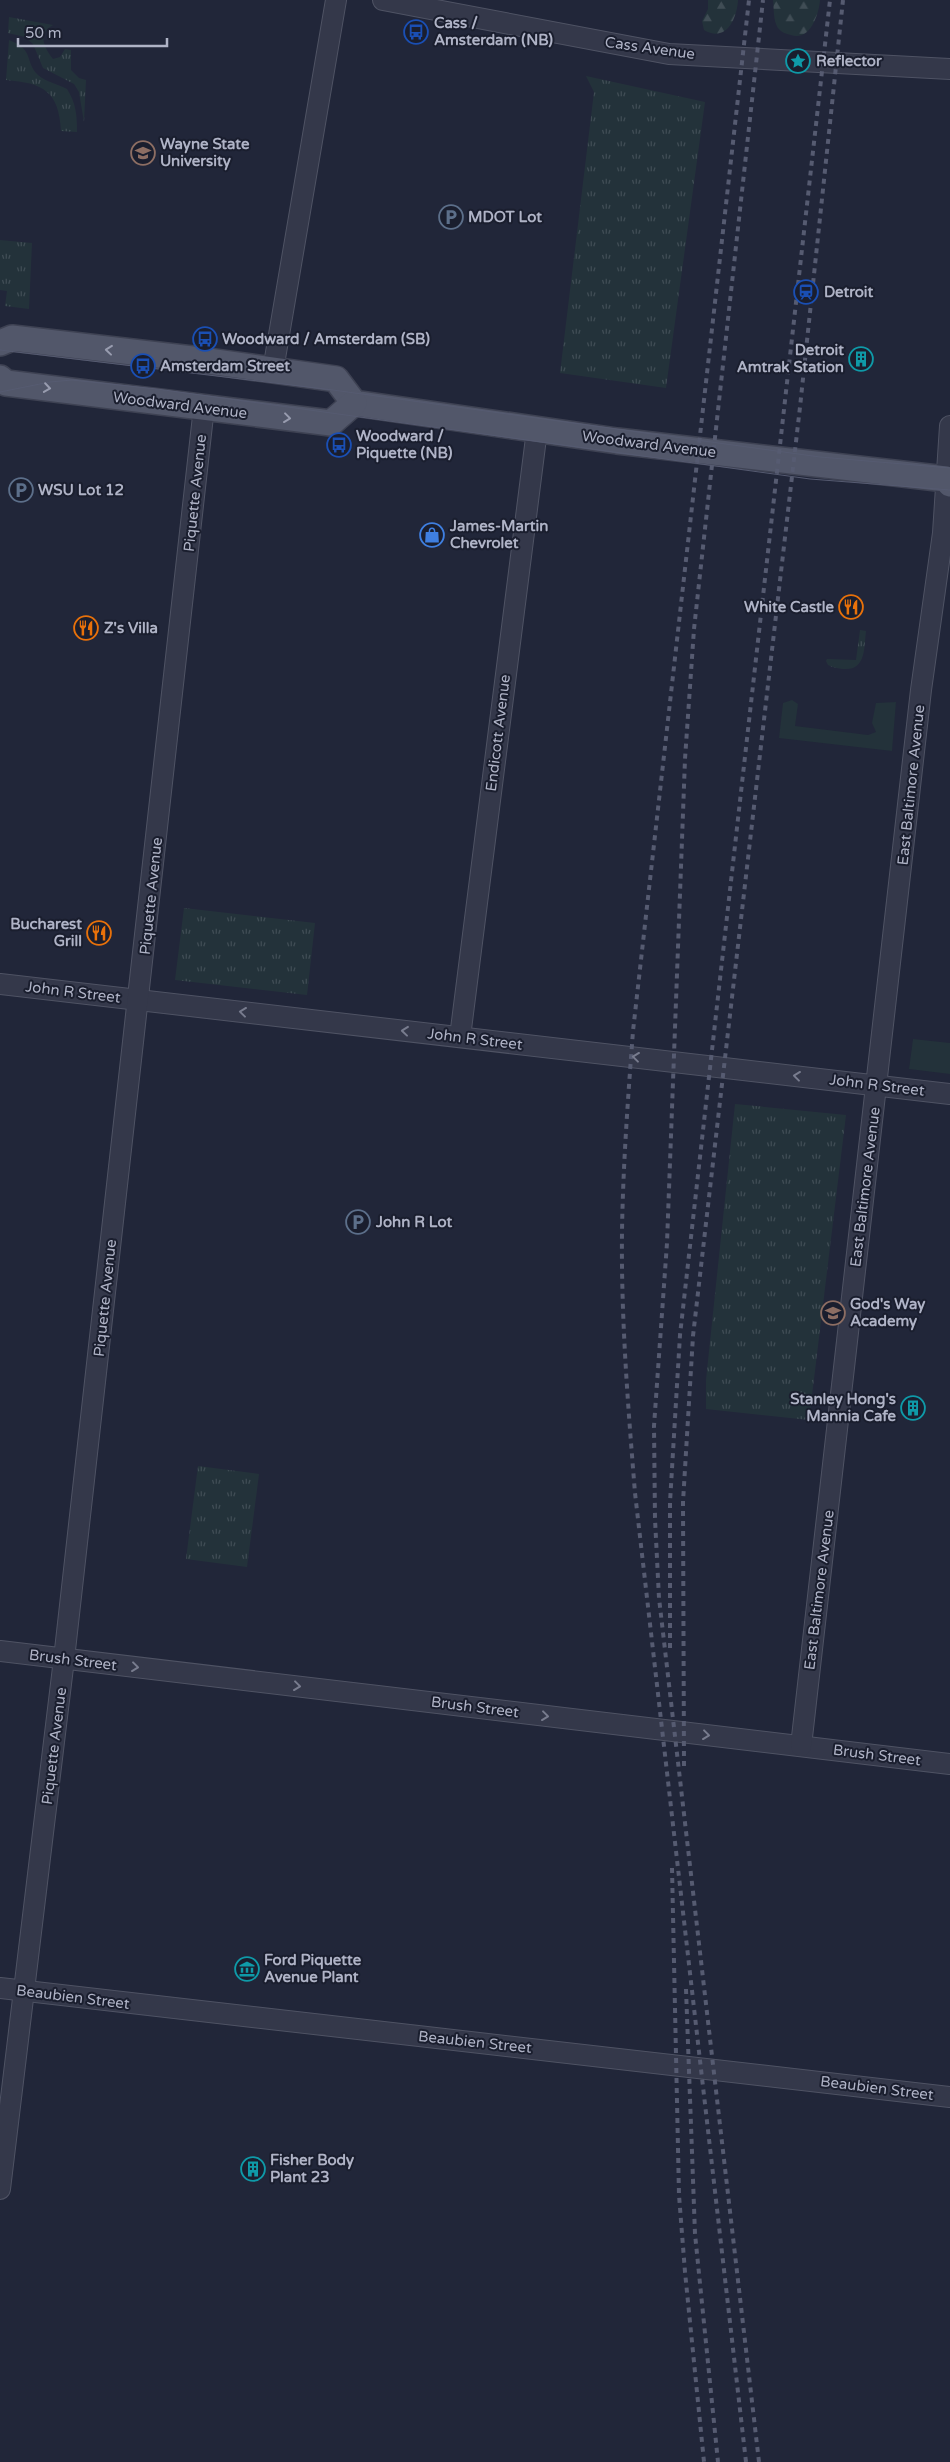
<svg xmlns="http://www.w3.org/2000/svg" width="950" height="2462" viewBox="0 0 950 2462" font-family="'Varela Round',sans-serif">
<defs>
<pattern id="grass-tufts" width="24" height="20" patternUnits="userSpaceOnUse" patternTransform="scale(1.25)"><rect width="24" height="20" fill="#23323a"/><path d="M3 7l-1-3M5 7V3M7 7l1-3M15 17l-1-3M17 17v-4M19 17l1-3" fill="none" stroke="#404d55"/></pattern>
<pattern id="forest-firs" width="22" height="20" patternUnits="userSpaceOnUse" patternTransform="scale(1.25)"><rect width="22" height="20" fill="#23323a"/><path d="M5 1l3.5 6h-7zM16 11l3.5 6h-7z" fill="#404d55"/></pattern>
</defs>
<rect width="100%" height="100%" fill="#212639"/>
<!-- grass -->
<g fill="url(#grass-tufts)">
<path d="M9,17L53,25C37,34 44,47 53,59L60,57L65,49L71,50V70L79,78L86,80L84,122L79,92L74,84L43,68L33,44L25,37L8,33Z"/>
<path d="M9,40C35,50 24,61 38,75C46,82 58,84 67,89C76,103 77,115 77,132L61,131C59,91 43,83 6,80Z"/>
<path d="M586,76L705,102L666,388L560,373L594,92Z"/>
<path d="M0,240L32,243L29,309L5,306L7,291L0,290Z"/>
<path d="M860,630L866,631C864,648 866,671 843,669C838,668 833,668 828,665L826,661L827,659L856,660Z"/>
<path d="M184,908L315,923L307,995L175,980Z"/>
<path d="M735,1104L846,1115L809,1420L706,1409V1380Z"/>
<path d="M198,1466L259,1474L247,1567L186,1559Z"/>
</g>
<!-- forest -->
<g fill="url(#forest-firs)">
<path d="M708,0H738C737,19 726,43 704,30L702,21L708,9Z"/>
<path d="M773,0H820C819,14 810,42 791,35C786,34 781,32 778,28C773,21 774,8 773,0Z"/>
</g>
<!-- green -->
<g fill="#23323a">
<path d="M792,700L798,704L795,726L868,735L876,732L872,723L876,703L896,702L892,751L779,738L783,703Z"/>
<path d="M913,1039L950,1043V1074L909,1069Z"/>
</g>
<g fill="none" stroke-linecap="round" stroke-linejoin="round">
<!-- minor casing -->
<g stroke="#4f5364" stroke-width="22">
<g id="minor">
<path d="M383,0L669,54L950,69"/>
<path d="M273,370L336,0"/>
<path d="M0,984L950,1094"/>
<path d="M460,1037L537,430"/>
<path d="M0,1651L950,1764"/>
<path d="M801,1746L921,690L943,533L950,426"/>
<path d="M0,1988L950,2097"/>
<path d="M0,2189L64,1659L204,407"/>
</g>
</g>
<!-- major casing -->
<g stroke="#3e4253" stroke-width="28">
<g id="major">
<path d="M0,343L12,338L201,360L336,379L354,403L617,441L946,479L950,484"/>
<path d="M0,378L6,383L331,423L354,403"/>
</g>
</g>
<!-- minor -->
<use href="#minor" stroke="#34384a" stroke-width="20"/>
<!-- major -->
<use href="#major" stroke="#52576a" stroke-width="25"/>
<!-- tram -->
<g stroke="#565b71" stroke-width="1">
<path d="M0,350L333,390L820,457L950,468"/>
<path d="M0,392L50,382L72,380L157,389L810,479L950,490"/>
</g>
<!-- rail -->
<g stroke="#565b71" stroke-width="4" stroke-dasharray="5 5" stroke-linecap="butt">
<path d="M670,1648V1502L680,1335L830,0"/>
<path d="M684,1766L683,1502L693,1336L800,407L843,0"/>
<path d="M672,1868L679,2195L685,2272L704,2462"/>
<path d="M686,1989L695,2234L718,2462"/>
<path d="M746,2462L635,1493C628,1406 621,1319 622,1232C623,1165 628,1098 633,1031L749,0"/>
<path d="M759,2462L659,1598L655,1519L654,1426L667,1243L685,759L694,629L763,0"/>
</g>
</g>
<!-- one-way arrows -->
<defs><path id="oneway-chevron" d="M-2-3.5L2.5 0L-2 3.5" fill="none" stroke-width="1.6" stroke-linecap="round" stroke-linejoin="round" transform="scale(1.25)"/></defs>
<g stroke="#989caf">
<use href="#oneway-chevron" transform="translate(109 350) rotate(-174)"/>
<use href="#oneway-chevron" transform="translate(47 388) rotate(8)"/>
<use href="#oneway-chevron" transform="translate(287 418) rotate(7)"/>
</g>
<g stroke="#787c8e">
<use href="#oneway-chevron" transform="translate(243 1012) rotate(-173)"/>
<use href="#oneway-chevron" transform="translate(405 1031) rotate(-174)"/>
<use href="#oneway-chevron" transform="translate(636 1057) rotate(-173)"/>
<use href="#oneway-chevron" transform="translate(797 1076) rotate(-173)"/>
<use href="#oneway-chevron" transform="translate(135 1667) rotate(7)"/>
<use href="#oneway-chevron" transform="translate(297 1686) rotate(7)"/>
<use href="#oneway-chevron" transform="translate(545 1716) rotate(7)"/>
<use href="#oneway-chevron" transform="translate(706 1735) rotate(7)"/>
</g>
<!-- icons -->
<defs>
<g id="bus-ring" transform="scale(1.25)"><circle r="9.5" fill="#1a1e2e" stroke="#1a4fb4" stroke-width="1.5"/><path d="M-5-6H5V4H4V6H2V4H-2V6H-4V4H-5ZM-3.5-4V0h7V-4ZM-3.5 1.2v1.5H-2V1.2ZM2 1.2v1.5H3.5V1.2Z" fill="#1a4fb4"/></g>
<g id="sight-ring" transform="scale(1.25)"><circle r="9.5" fill="#1a1e2e" stroke="#0f9aa8" stroke-width="1.5"/><path d="M0-6L1.8-2.2L6-1.7L2.9 1.2L3.7 5.4L0 3.3L-3.7 5.4L-2.9 1.2L-6-1.7L-1.8-2.2Z" fill="#0f9aa8"/></g>
<g id="university-ring" transform="scale(1.25)"><circle r="9.5" fill="#1a1e2e" stroke="#8d6e63" stroke-width="1.5"/><path d="M0-5L7-2L0 1L-7-2ZM-4 1L0 2.5L4 1V4Q0 6-4 4Z" fill="#8d6e63"/></g>
<g id="parking-ring" transform="scale(1.25)"><circle r="9.5" fill="#1a1e2e" stroke="#5c6f8a" stroke-width="1.5"/><path d="M-3.5-5.5H1a3.5 3.5 0 0 1 0 7H-1V5.5H-3.5ZM-1-3.4V-.6H.8a1.4 1.4 0 0 0 0-2.8Z" fill="#5c6f8a"/></g>
<g id="station-ring" transform="scale(1.25)"><circle r="9.5" fill="#1a1e2e" stroke="#1a4fb4" stroke-width="1.5"/><path d="M-3-6H3Q5-6 5-4V2Q5 4 3 4L4.5 6H3L1.5 4h-3L-3 6H-4.5L-3 4Q-5 4-5 2V-4Q-5-6-3-6ZM-3.5-4v3h7v-3ZM-3.5 1v1.5H-2V1ZM2 1v1.5H3.5V1Z" fill="#1a4fb4"/></g>
<g id="building-ring" transform="scale(1.25)"><circle r="9.5" fill="#1a1e2e" stroke="#0f9aa8" stroke-width="1.5"/><path d="M-4-6H4V6H1V3H-1V6H-4ZM-2.5-4.3h1.7v1.8h-1.7ZM.8-4.3h1.7v1.8H.8ZM-2.5-1h1.7V.8h-1.7ZM.8-1h1.7V.8H.8Z" fill="#0f9aa8"/></g>
<g id="shop-ring" transform="scale(1.25)"><circle r="9.5" fill="#1a1e2e" stroke="#3f7fe0" stroke-width="1.5"/><path d="M-5-2.5h2.3a2.7 3.5 0 0 1 5.4 0H5L5.5 6h-11ZM-1.5-2.5h3a1.5 2.3 0 0 0-3 0Z" fill="#3f7fe0"/></g>
<g id="restaurant-ring" transform="scale(1.25)"><circle r="9.5" fill="#1a1e2e" stroke="#e8710a" stroke-width="1.5"/><path d="M-5-6h1v4h1v-4h1v4h1v-4h1v5L-1.5 .5V6h-2V.5L-5-1ZM5-6V6H3V1.5H1.5Q1.5-4 5-6Z" fill="#e8710a"/></g>
<g id="school-ring" transform="scale(1.25)"><circle r="9.5" fill="#1a1e2e" stroke="#8d6e63" stroke-width="1.5"/><path d="M0-5L7-2L0 1L-7-2ZM-4 1L0 2.5L4 1V4Q0 6-4 4Z" fill="#8d6e63"/></g>
<g id="museum-ring" transform="scale(1.25)"><circle r="9.5" fill="#1a1e2e" stroke="#0f9aa8" stroke-width="1.5"/><path d="M0-6L6-3V-2H-6V-3ZM-5-1h2V3h-2ZM-1-1h2V3h-2ZM3-1h2V3H3ZM-6 4H6V6H-6Z" fill="#0f9aa8"/></g>
</defs>
<g fill-rule="evenodd">
<use href="#bus-ring" x="416" y="32"/>
<use href="#sight-ring" x="798" y="61"/>
<use href="#university-ring" x="143" y="153"/>
<use href="#parking-ring" x="451" y="217"/>
<use href="#station-ring" x="806" y="292"/>
<use href="#bus-ring" x="205" y="339"/>
<use href="#building-ring" x="861" y="359"/>
<use href="#bus-ring" x="143" y="366"/>
<use href="#bus-ring" x="339" y="445"/>
<use href="#parking-ring" x="21" y="490"/>
<use href="#shop-ring" x="432" y="535"/>
<use href="#restaurant-ring" x="851" y="607"/>
<use href="#restaurant-ring" x="86" y="628"/>
<use href="#restaurant-ring" x="99" y="933"/>
<use href="#parking-ring" x="358" y="1222"/>
<use href="#school-ring" x="833" y="1313"/>
<use href="#building-ring" x="913" y="1408"/>
<use href="#museum-ring" x="247" y="1969"/>
<use href="#building-ring" x="253" y="2169"/>
</g>
<g text-anchor="middle" stroke-width="4" stroke-linejoin="round" paint-order="stroke">
<!-- poi labels -->
<g font-size="15" font-weight="bold" fill="#afb3c6" stroke="#1a1e2e" text-anchor="start">
<text x="434" y="28">Cass /<tspan x="434" dy="17">Amsterdam (NB)</tspan></text>
<text x="816" y="66">Reflector</text>
<text x="160" y="149">Wayne State<tspan x="160" dy="17">University</tspan></text>
<text x="468" y="222">MDOT Lot</text>
<text x="824" y="297">Detroit</text>
<text x="222" y="344">Woodward / Amsterdam (SB)</text>
<text x="844" y="355" text-anchor="end">Detroit<tspan x="844" dy="17">Amtrak Station</tspan></text>
<text x="160" y="371">Amsterdam Street</text>
<text x="356" y="441">Woodward /<tspan x="356" dy="17">Piquette (NB)</tspan></text>
<text x="38" y="495">WSU Lot 12</text>
<text x="450" y="531">James-Martin<tspan x="450" dy="17">Chevrolet</tspan></text>
<text x="834" y="612" text-anchor="end">White Castle</text>
<text x="104" y="633">Z's Villa</text>
<text x="82" y="929" text-anchor="end">Bucharest<tspan x="82" dy="17">Grill</tspan></text>
<text x="376" y="1227">John R Lot</text>
<text x="850" y="1309">God's Way<tspan x="850" dy="17">Academy</tspan></text>
<text x="896" y="1404" text-anchor="end">Stanley Hong's<tspan x="896" dy="17">Mannia Cafe</tspan></text>
<text x="264" y="1965">Ford Piquette<tspan x="264" dy="17">Avenue Plant</tspan></text>
<text x="270" y="2165">Fisher Body<tspan x="270" dy="17">Plant 23</tspan></text>
</g>
<!-- street labels -->
<g font-size="15" fill="#afb3c6" stroke="#1a1e2e">
<text transform="translate(650 48) rotate(8)" y="5">Cass Avenue</text>
<text transform="translate(180 405) rotate(7)" y="5">Woodward Avenue</text>
<text transform="translate(649 444) rotate(7)" y="5">Woodward Avenue</text>
<text transform="translate(195 493) rotate(-84)" y="5">Piquette Avenue</text>
<text transform="translate(498 733) rotate(-83)" y="5">Endicott Avenue</text>
<text transform="translate(911 785) rotate(-84)" y="5">East Baltimore Avenue</text>
<text transform="translate(151 896) rotate(-84)" y="5">Piquette Avenue</text>
<text transform="translate(73 992) rotate(7)" y="5">John R Street</text>
<text transform="translate(475 1039) rotate(7)" y="5">John R Street</text>
<text transform="translate(877 1085) rotate(7)" y="5">John R Street</text>
<text transform="translate(865 1187) rotate(-83)" y="5">East Baltimore Avenue</text>
<text transform="translate(105 1298) rotate(-84)" y="5">Piquette Avenue</text>
<text transform="translate(819 1590) rotate(-83)" y="5">East Baltimore Avenue</text>
<text transform="translate(73 1660) rotate(7)" y="5">Brush Street</text>
<text transform="translate(475 1707) rotate(7)" y="5">Brush Street</text>
<text transform="translate(54 1746) rotate(-83)" y="5">Piquette Avenue</text>
<text transform="translate(877 1755) rotate(7)" y="5">Brush Street</text>
<text transform="translate(73 1997) rotate(7)" y="5">Beaubien Street</text>
<text transform="translate(475 2042) rotate(6)" y="5">Beaubien Street</text>
<text transform="translate(877 2088) rotate(7)" y="5">Beaubien Street</text>
</g>
</g>
<!-- scale -->
<path d="M18 38v8h149v-8" fill="none" stroke="#afb3c6" stroke-width="2.5"/>
<text x="25" y="38" font-size="15" fill="#afb3c6" stroke="#1a1e2e" stroke-width="4" paint-order="stroke">50 m</text>
</svg>
